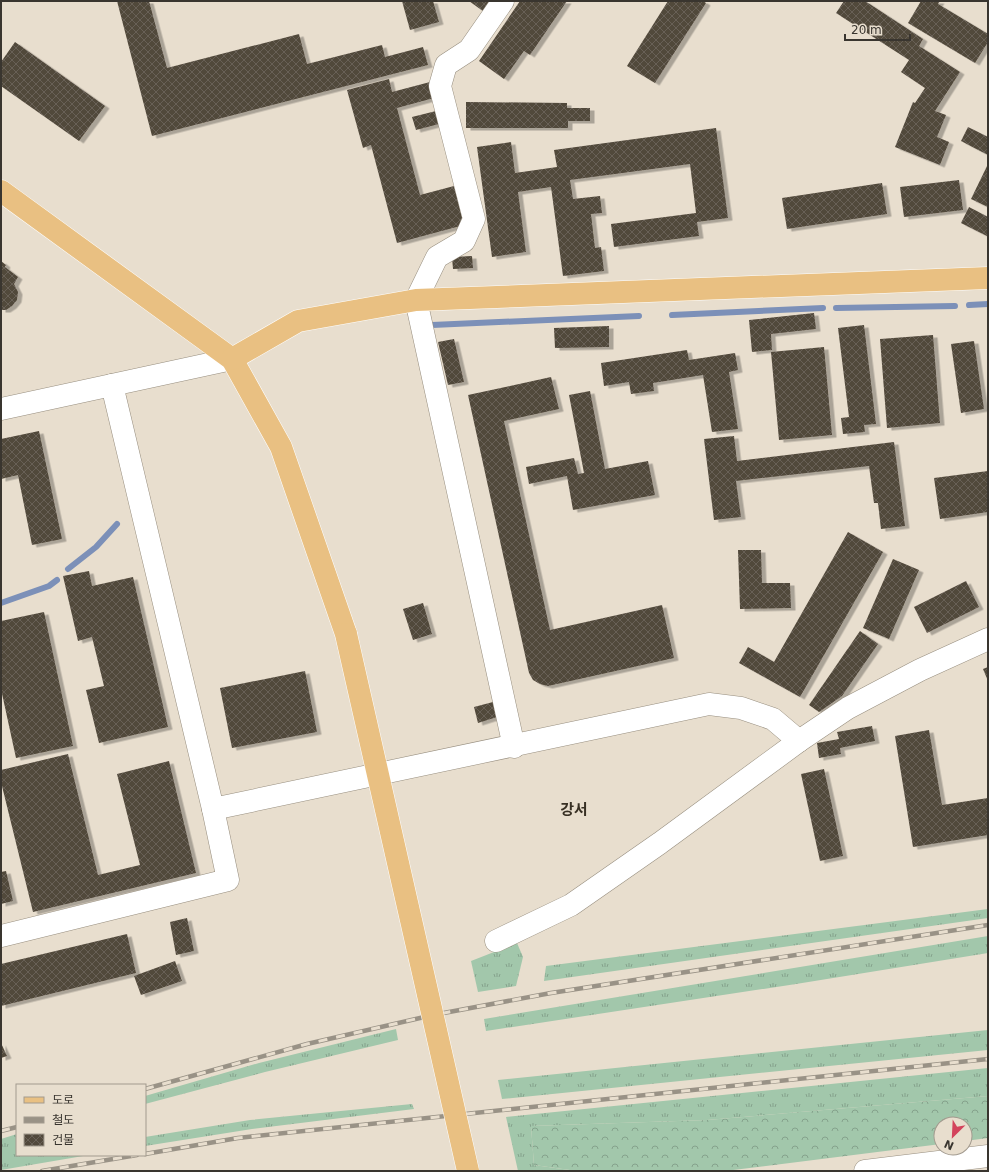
<svg xmlns="http://www.w3.org/2000/svg" width="989" height="1172" viewBox="0 0 989 1172" font-family="'DejaVu Sans','Noto Sans KR',sans-serif">
<defs>
<pattern id="grass-tufts" width="24" height="20" patternUnits="userSpaceOnUse"><rect width="24" height="20" fill="#a2c7ab"/><path d="M3 7l-1-3M5 7V3M7 7l1-3M15 17l-1-3M17 17v-4M19 17l1-3" fill="none" stroke="#85a28c"/></pattern>
<pattern id="forest-crowns" width="20" height="18" patternUnits="userSpaceOnUse"><rect width="20" height="18" fill="#a2c7ab"/><path d="M2 6a3 3 0 1 1 6 0M12 15a3 3 0 1 1 6 0" fill="none" stroke="#85a28c"/></pattern>
<pattern id="building-cross-hatch" width="8" height="8" patternUnits="userSpaceOnUse"><rect width="8" height="8" fill="#51483b"/><path d="M0 0l8 8M0 8l8-8" fill="none" stroke="#686056"/></pattern>
<filter id="shadow"><feDropShadow dx="4.5" dy="2.5" stdDeviation="0" flood-color="#0004"/></filter>
</defs>
<rect width="100%" height="100%" fill="#e8dece"/>
<!-- grass -->
<g fill="url(#grass-tufts)">
<path d="M988,909V918L544,981L546,966Z"/>
<path d="M988,936V953L796,984L486,1031L484,1019Z"/>
<path d="M517,943L523,957L516,986L478,992L471,961Z"/>
<path d="M396,1029L398,1040L265,1072L145,1104V1096L259,1063Z"/>
<path d="M988,1030V1050L502,1099L498,1080Z"/>
<path d="M988,1068V1096L707,1120L531,1126L534,1165L577,1171H518L506,1117Z"/>
<path d="M412,1104L414,1109L252,1129L145,1146V1137L250,1120Z"/>
<path d="M17,1134V1155H89L1,1170V1139Z"/>
</g>
<!-- forest -->
<path fill="url(#forest-crowns)" d="M988,1096V1138L965,1141V1124H941V1144L725,1171H577L534,1165L531,1126L707,1120Z"/>
<g fill="none" stroke-linecap="round" stroke-linejoin="round">
<!-- stream -->
<g stroke="#7c90b8" stroke-width="6">
<path d="M969,305L988,304"/>
<path d="M836,308L955,306"/>
<path d="M672,315L823,308"/>
<path d="M432,325L639,316"/>
<path d="M68,569L96,547L117,524"/>
<path d="M1,603L49,586L57,580"/>
</g>
</g>
<!-- building -->
<g fill="url(#building-cross-hatch)" filter="url(#shadow)">
<path d="M117,1H149L167,68L299,34L307,64L382,45L385,57L423,47L428,65L152,136Z"/>
<path d="M402,1H433L439,22L410,30Z"/>
<path d="M469,1H496L487,14Z"/>
<path d="M520,1H567L530,55L524,51L504,79L479,61Z"/>
<path d="M668,1H703L706,3L655,83L627,66Z"/>
<path d="M844,1H865L923,39L919,46L960,72L935,111L946,115L937,137L949,142L940,165L895,147L913,102L915,103L925,88L901,72L909,60L836,13Z"/>
<path d="M921,1H940L938,4L988,34V42L975,63L908,23Z"/>
<path d="M15,42L105,106L79,141L1,86V62Z"/>
<path d="M389,79L392,92L430,82L434,98L397,108L420,195L454,186L464,225L397,243L371,145L363,148L347,90Z"/>
<path d="M466,102L567,103V108H590V121H568V128H466Z"/>
<path d="M436,111L439,124L416,130L412,117Z"/>
<path d="M968,127L988,137V155L961,141Z"/>
<path d="M716,128L728,218L697,222L699,236L614,247L611,224L696,213L690,164L570,180L573,199L600,196L602,213L591,214L595,248L601,247L604,271L563,276L551,187L518,192L526,252L492,257L477,147L511,142L515,173L557,167L554,150Z"/>
<path d="M988,164V207L971,199Z"/>
<path d="M959,180L963,210L904,217L900,187Z"/>
<path d="M882,183L887,214L787,229L782,198Z"/>
<path d="M969,207L988,217L987,236L961,223Z"/>
<path d="M472,256L473,268L453,269L452,257Z"/>
<path d="M1,261L6,265L5,267L18,277L14,284L18,292L17,300L12,306L6,310H1Z"/>
<path d="M814,313L816,329L771,334L772,350L752,352L749,320Z"/>
<path d="M864,325L876,424L864,425L865,432L843,434L841,418L849,417L838,328Z"/>
<path d="M609,326V347L555,348L554,328Z"/>
<path d="M933,335L940,423L887,428L880,339Z"/>
<path d="M454,339L464,382L448,385L438,342Z"/>
<path d="M974,341L984,409L961,413L951,344Z"/>
<path d="M824,347L832,435L779,440L771,352Z"/>
<path d="M687,350L689,360L735,353L738,370L729,372L738,429L712,432L703,375L653,383L654,391L631,394L629,382L604,386L601,363Z"/>
<path d="M551,377L559,409L504,421L550,630L662,605L674,658L548,686L540,684L533,680L529,673L468,395Z"/>
<path d="M590,391L605,469L648,461L655,495L573,510L567,476L529,484L526,467L574,458L578,474L584,473L569,395Z"/>
<path d="M39,431L62,539L32,545L18,475L1,479V439Z"/>
<path d="M734,436L737,461L894,442L905,526L881,529L878,503H874L869,466L736,481L741,517L714,520L704,439Z"/>
<path d="M988,471V512L940,519L934,478Z"/>
<path d="M848,532L883,552L800,697L739,663L748,647L774,662Z"/>
<path d="M738,550H761L762,583H790L791,608L740,609Z"/>
<path d="M893,559L919,570L889,639L863,628Z"/>
<path d="M89,571L92,586L133,577L168,727L99,743L86,690L104,686L92,637L78,641L63,576Z"/>
<path d="M966,581L979,607L927,633L914,607Z"/>
<path d="M423,603L432,634L413,640L403,609Z"/>
<path d="M44,612L73,746L16,758L1,689V621Z"/>
<path d="M860,631L878,644L842,696L819,712L809,705Z"/>
<path d="M988,667V681L983,669Z"/>
<path d="M305,671L317,732L232,748L220,688Z"/>
<path d="M493,702L497,717L478,723L474,707Z"/>
<path d="M872,726L875,741L840,748L841,754L819,758L817,743L839,739L837,732Z"/>
<path d="M929,730L942,805L988,798V835L913,847L895,736Z"/>
<path d="M68,754L98,875L140,865L117,774L169,761L196,873L33,912L1,782V770Z"/>
<path d="M824,769L843,856L820,861L801,774Z"/>
<path d="M6,871L13,901L1,904V872Z"/>
<path d="M187,918L194,951L176,955L170,922Z"/>
<path d="M127,934L136,973L1,1006V964Z"/>
<path d="M175,961L182,981L141,995L134,976Z"/>
<path d="M1,1043L7,1056L1,1058Z"/>
</g>
<g fill="none" stroke-linecap="round" stroke-linejoin="round">
<!-- minor casing -->
<g stroke="#978e7f" stroke-width="23">
<g id="minor">
<path d="M503,1L469,50L446,65L440,86L474,219L464,241L437,257L416,300L514,747"/>
<path d="M112,385L213,809L709,704L741,708L773,719L799,741"/>
<path d="M1,409L232,359"/>
<path d="M1,936L228,880L213,809"/>
<path d="M496,941L571,905L660,843L799,741L848,708L920,670L988,639"/>
<path d="M865,1171L988,1156"/>
</g>
</g>
<!-- major casing -->
<g stroke="#fff" stroke-width="23">
<g id="major">
<path d="M1,191L232,359L281,447L346,634"/>
<path d="M232,359L298,321L416,300L988,278"/>
</g>
</g>
<!-- minor -->
<use href="#minor" stroke="#fff" stroke-width="22"/>
<!-- major -->
<use href="#major" stroke="#e9c082" stroke-width="22"/>
<!-- rail casing -->
<g stroke="#999286" stroke-width="4.5">
<g id="rail">
<path d="M145,1089L307,1044L433,1015L551,993L988,925"/>
<path d="M1,1131L17,1127"/>
<path d="M145,1154L238,1138L988,1059"/>
<path d="M42,1171L137,1155"/>
</g>
</g>
<!-- rail -->
<use href="#rail" stroke="#e8dece" stroke-width="3" stroke-dasharray="9" stroke-linecap="butt"/>
<!-- major-bridge casing -->
<g stroke="#fff" stroke-width="23" stroke-linecap="butt">
<path id="major-bridge" d="M346,634L468,1171"/>
</g>
<!-- major-bridge -->
<use href="#major-bridge" stroke="#e9c082" stroke-width="22"/>
</g>
<g text-anchor="middle" stroke-width="4" stroke-linejoin="round" paint-order="stroke">
<!-- district labels -->
<g font-size="15" font-weight="bold" fill="#383024" stroke="#e8dece">
<text x="574" y="815">강서</text>
</g>
</g>
<!-- border -->
<rect width="989" height="1172" fill="none" stroke="#39352f" stroke-width="4"/>
<!-- legend -->
<rect x="16" y="1084" width="130" height="72" fill="#e8dece" stroke="#a29a8e"/>
<rect x="24" y="1097" width="20" height="6" fill="#e9c082" stroke="#a29a8e"/>
<text x="52" y="1104" font-size="12" fill="#39352f">도로</text>
<rect x="24" y="1117" width="20" height="6" fill="#999286" stroke="#a29a8e"/>
<text x="52" y="1124" font-size="12" fill="#39352f">철도</text>
<rect x="24" y="1134" width="20" height="12" fill="url(#building-cross-hatch)" stroke="#a29a8e"/>
<text x="52" y="1144" font-size="12" fill="#39352f">건물</text>
<!-- north arrow -->
<g transform="translate(953 1136) rotate(204)"><circle r="19" fill="#e8dece" stroke="#a29a8e"/>
<path d="M0-3L7 15L0 10L-7 15Z" fill="#d3435c"/>
<text y="-6" font-size="11" font-weight="bold" text-anchor="middle" fill="#39352f">N</text>
</g>
<!-- scale -->
<path d="M845 34v6h65v-6" fill="none" stroke="#39352f" stroke-width="2"/>
<text x="851" y="34" font-size="12" fill="#39352f" stroke="#e8dece" stroke-width="3" paint-order="stroke">20 m</text>
</svg>
